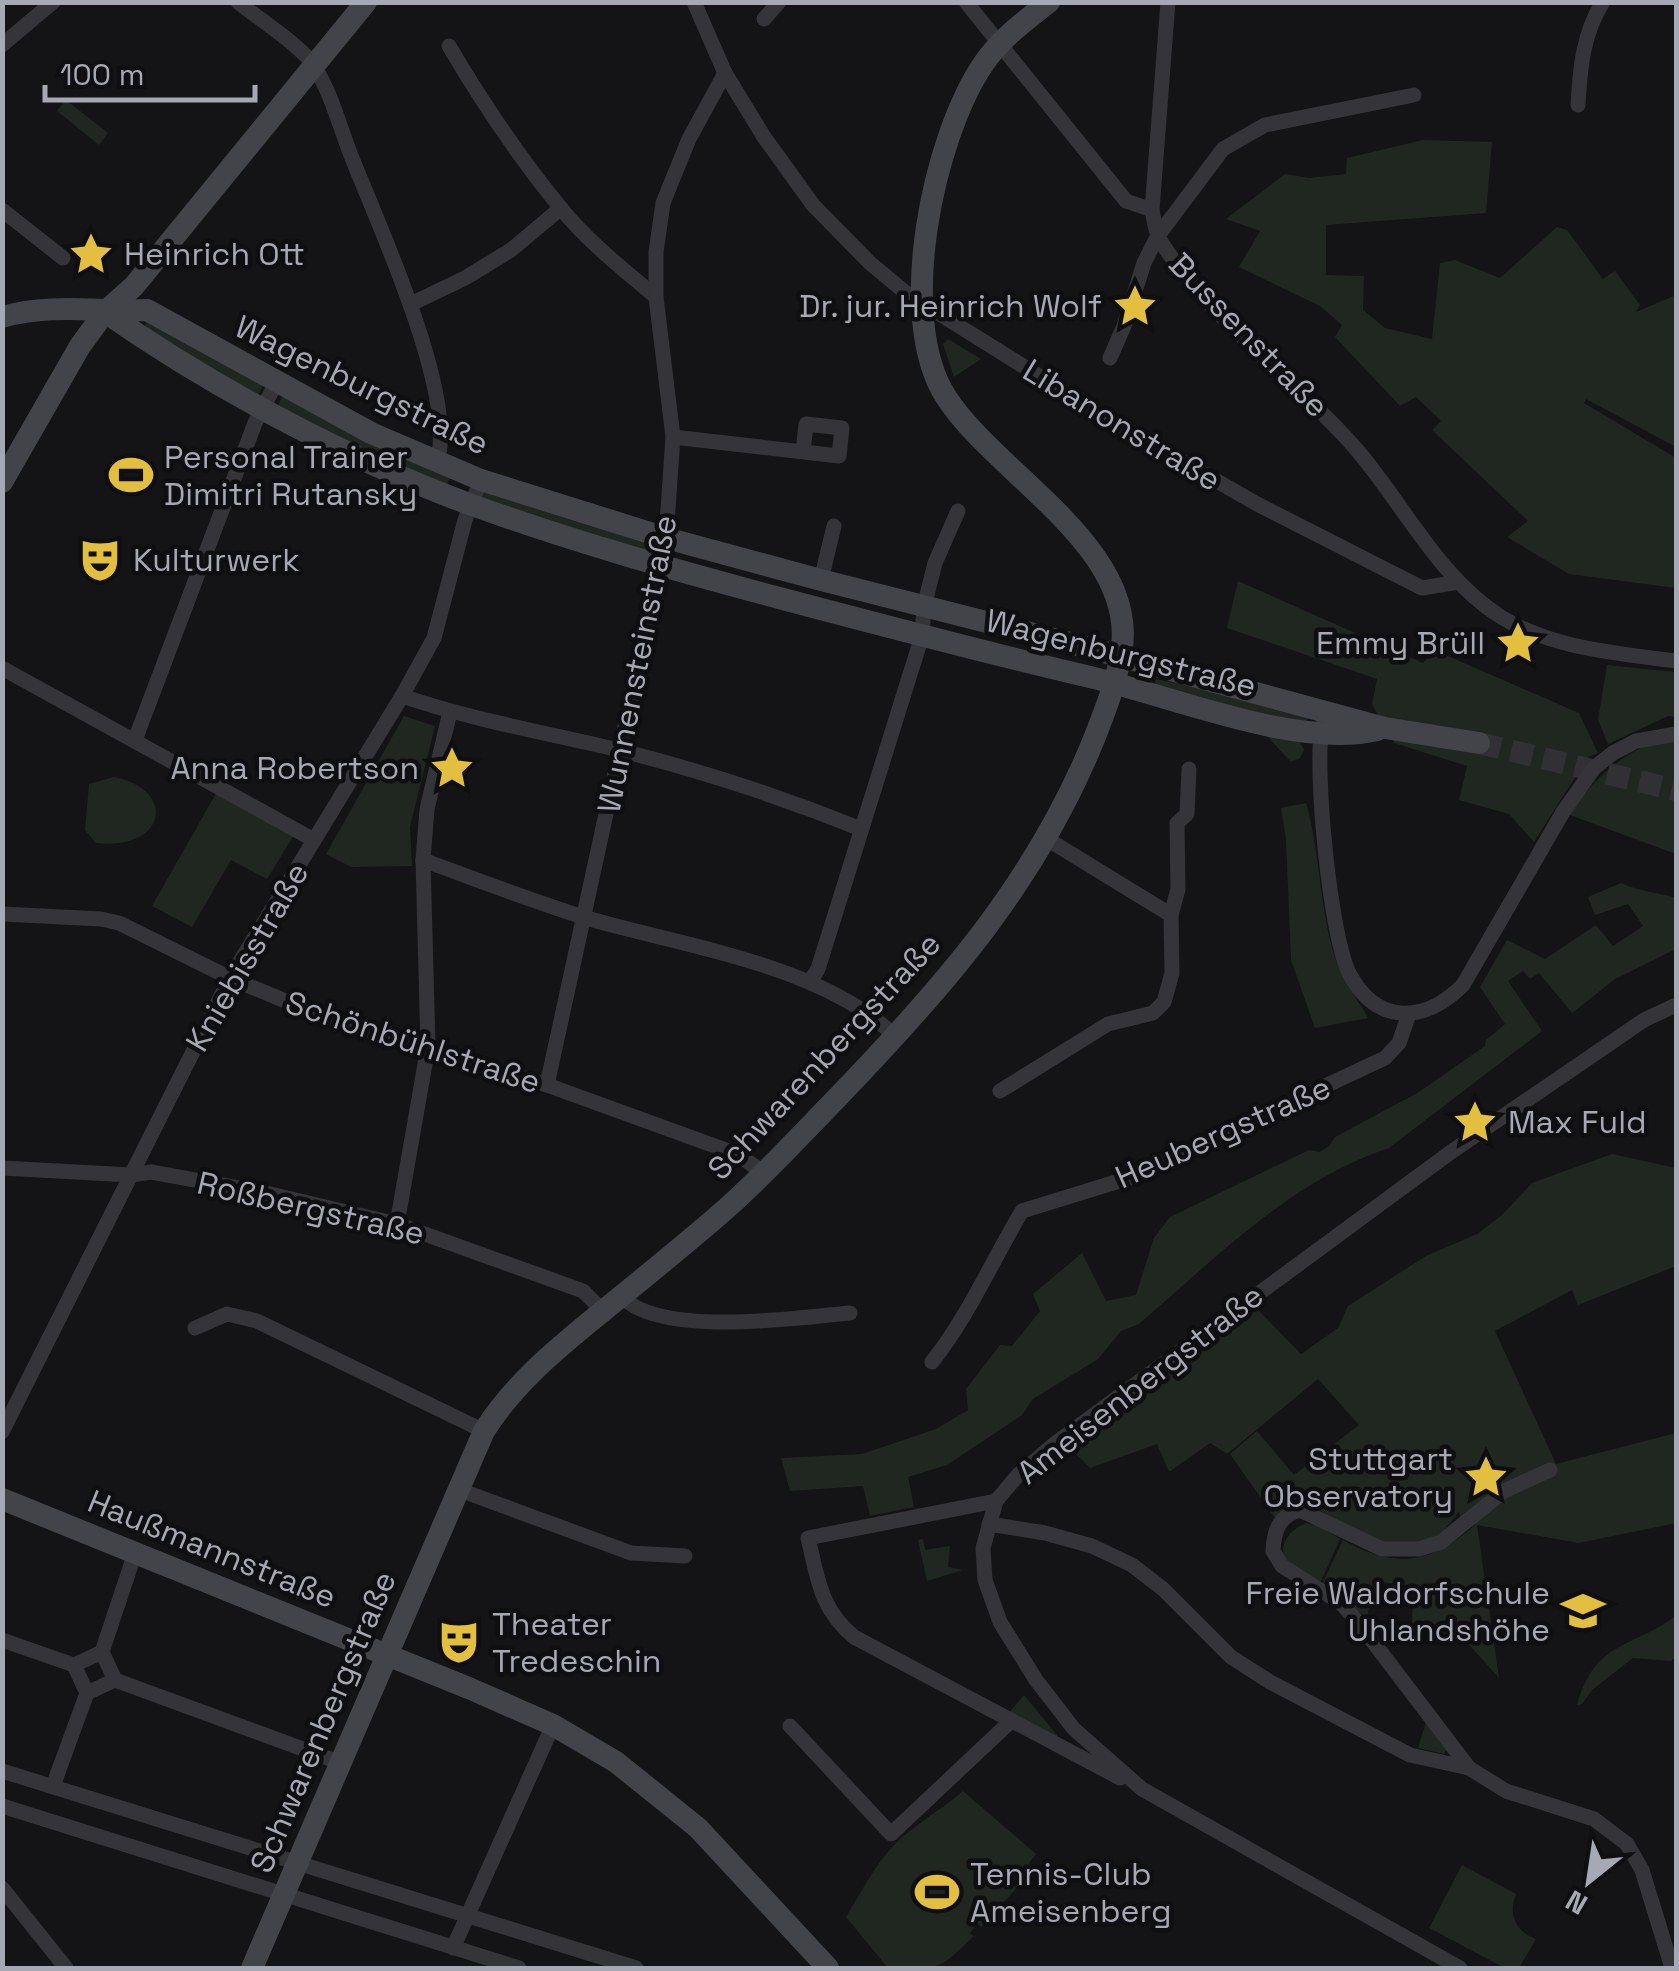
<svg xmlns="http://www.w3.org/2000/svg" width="1679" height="1971" viewBox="0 0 1679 1971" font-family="'Space Grotesk',sans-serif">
<rect width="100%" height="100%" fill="#141315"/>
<!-- green -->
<g fill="#202721">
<path d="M66,100L108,133L99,145L57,111Z"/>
<path d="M1423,140L1492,142L1486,213L1326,225V275L1364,276L1363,310L1385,328L1432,339L1440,263L1455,260L1500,278L1557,227L1567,230L1603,279L1615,271L1640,305L1636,312L1676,295V447L1586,399L1584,403L1676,458V588L1569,574L1507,537L1528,521L1432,430L1441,421L1416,397L1400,406L1335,337L1342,325L1320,306L1239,267L1260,231L1226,219L1285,174L1309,178L1346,174L1347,158Z"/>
<path d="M148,319L264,384L257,396L142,331Z"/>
<path d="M948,339L981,359L954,377L943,344Z"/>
<path d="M283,395L451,475L446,487L277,407Z"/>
<path d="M486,487L657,543L654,555L482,499Z"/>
<path d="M1238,581L1423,663L1434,650L1579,713L1598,753L1588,757L1534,842L1509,814L1459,800L1467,766L1394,743L1372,704L1377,679L1227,628Z"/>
<path d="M1607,665L1676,672V717L1668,716L1608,744L1598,720Z"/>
<path d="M1156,679L1301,711L1308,717L1307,720L1303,724L1154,686Z"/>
<path d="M404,716L435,726L410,827L412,866L351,867L326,854Z"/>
<path d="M1267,736L1300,742L1304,750L1300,758L1291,762Z"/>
<path d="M1664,737L1676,738V854L1567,814C1602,773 1614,759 1664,737Z"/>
<path d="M114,777C178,790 166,851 96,843L85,830L89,784Z"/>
<path d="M218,790L294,835L267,879L231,860L192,927L152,906Z"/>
<path d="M1306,803C1321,855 1319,912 1337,963C1344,982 1358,1000 1368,1018L1315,1028L1291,960L1286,840L1281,808Z"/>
<path d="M1621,883C1640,892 1657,892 1676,898V949L1615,979L1572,1013L1539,973L1530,979L1523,971L1508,981L1542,1031L1389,1148C1291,1180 1215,1259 1139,1324L1121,1331L1098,1359L1033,1399L1022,1415L947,1465L908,1477L914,1507L870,1516L863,1486L790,1491L781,1458L862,1454L936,1429L968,1410L966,1389L1000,1345L1012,1346L1040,1311L1033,1294L1082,1253L1106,1301L1136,1295L1154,1238L1170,1217L1309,1150L1320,1152L1329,1146L1335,1137L1419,1092L1485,1046L1486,1040L1505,1024L1480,987L1507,940L1545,959L1596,925L1613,946L1643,926L1628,904L1595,915L1588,897Z"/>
<path d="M1612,1154L1676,1168V1266L1578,1305L1572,1290L1495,1331L1556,1464L1676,1433V1523L1579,1543L1477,1525L1499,1678L1464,1639L1412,1624L1413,1586L1373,1581L1367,1618L1323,1582L1343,1540C1396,1570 1432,1564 1476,1524L1461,1518L1459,1512L1440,1535L1415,1545H1382L1320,1511L1275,1518L1230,1454L1257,1431L1294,1475L1359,1425L1318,1379L1227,1454L1210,1443L1169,1472L1157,1444L1090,1468L1070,1448L1166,1370L1255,1307L1301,1354L1338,1328L1348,1306L1426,1256L1477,1234L1502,1215L1532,1183Z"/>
<path d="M1306,1523L1321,1527L1340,1539L1321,1581C1311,1577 1300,1573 1292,1566C1273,1550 1288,1530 1306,1523Z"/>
<path d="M923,1539L925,1550L950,1546L948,1567L963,1570L927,1581L918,1540Z"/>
<path d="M1676,1616V1657L1671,1661L1633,1658L1592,1690L1582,1704L1577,1705C1595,1641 1630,1649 1676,1616Z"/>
<path d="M1024,1695L1057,1735V1738L1007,1715Z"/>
<path d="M1426,1722L1446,1750L1444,1754L1418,1748Z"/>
<path d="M963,1791L1036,1854L1029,1863L1035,1868L981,1927L977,1924L970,1933L974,1936C938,1971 940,1969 888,1968L846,1917C861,1893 875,1864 895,1844C914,1825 941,1810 963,1791Z"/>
<path d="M1462,1865L1516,1894C1508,1914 1515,1931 1536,1939L1519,1968H1505L1429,1928Z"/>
</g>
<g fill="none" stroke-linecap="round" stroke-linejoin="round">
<!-- secondary-tunnel -->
<path stroke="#313135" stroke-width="22" stroke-dasharray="22 11" stroke-linecap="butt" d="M1479,743L1676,790"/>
<!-- street -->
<g stroke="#353539" stroke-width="15">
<path d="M238,2C256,17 304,48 314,66C331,92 340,128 352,158C378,224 458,396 437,462"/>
<path d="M694,2L725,73L764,137L813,205L870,263L906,293L1095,411L1257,504L1422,588L1459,582"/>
<path d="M966,2L1126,201L1152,210"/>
<path d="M1168,2L1152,210C1154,220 1155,231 1160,240C1209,320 1296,379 1357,450C1404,505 1439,578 1501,617C1554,649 1616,653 1676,661"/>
<path d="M764,19L779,2"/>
<path d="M2,45L53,2"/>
<path d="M449,46C482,102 519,157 560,207C587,241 623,269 656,297"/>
<path d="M1578,105C1580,69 1583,33 1603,2"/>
<path d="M2,210L63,258"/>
<path d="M411,304L465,278L511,250L561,208"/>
<path d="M1110,358L1124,326L1144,263L1157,237L1223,149L1265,125L1414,95"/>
<path d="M673,437L839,456L842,428L806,424L803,452"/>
<path d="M821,580L834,526"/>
<path d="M2,668L314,840"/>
<path d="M402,696C473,720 547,733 619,750C702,771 782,797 861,829"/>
<path d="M1322,726C1314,770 1330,934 1349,973C1377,1026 1425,1023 1463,985L1563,812L1594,768L1613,753L1636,741L1676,734"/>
<path d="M135,740L255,423L276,383"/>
<path d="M423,860C478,880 534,902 590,919C687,947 822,965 896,1037"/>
<path d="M2,914L101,919L119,923L230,978L283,1000L343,1023L547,1085L737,1154L764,1173"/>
<path d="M1171,915L1178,889L1177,823L1187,814L1189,769"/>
<path d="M810,982L818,969L922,636L924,607L935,563L958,511"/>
<path d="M547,1085L666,538L673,437L656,297V252L663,203L689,139L725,73"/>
<path d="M1000,1091L1108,1024L1153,1013L1164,1002L1172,973L1171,915L1047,839"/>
<path d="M2,1168L131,1175L151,1172L266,1193L397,1224L583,1291L603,1311"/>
<path d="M397,1224L428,1047L423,860L427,809L450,712"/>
<path d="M621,1296C660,1338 796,1318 850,1313"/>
<path d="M195,1328L227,1314L257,1321L484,1431"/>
<path d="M932,1362C968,1317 992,1261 1022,1211L1129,1178L1385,1058L1399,1043L1409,1014"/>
<path d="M2,1432L230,978L402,696L434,638L465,520L481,480"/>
<path d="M1550,1470L1504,1491L1441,1542L1419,1549H1382L1300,1510C1279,1516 1274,1530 1273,1551L1282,1566L1341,1603L1358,1622L1469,1768L1506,1791L1594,1819L1627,1844L1642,1870L1672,1968"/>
<path d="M460,1490L631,1553L685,1556"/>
<path d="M996,1501L808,1538C818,1579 820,1609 854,1637L1120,1778"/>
<path d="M989,1524L1045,1533L1092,1546L1132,1565L1163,1589L1231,1657L1270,1682L1410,1755L1469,1768"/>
<path d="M2,1640L74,1665"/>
<path d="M102,1652L115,1680L87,1693L74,1665Z"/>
<path d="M102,1652L135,1553"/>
<path d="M115,1680L341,1763"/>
<path d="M790,1726L891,1834L1010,1722"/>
<path d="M2,1771L636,1968"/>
<path d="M53,1786L87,1693"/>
<path d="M2,1806L519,1968"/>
<path d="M2,1888L66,1968"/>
<path d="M453,1948L553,1725"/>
<path d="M1460,1968L1142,1789L1074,1729L1036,1680L1000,1622L985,1580L983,1548L996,1501L1018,1475L1057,1442L1451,1152L1644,1020L1676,1005"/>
</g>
<!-- secondary -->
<g stroke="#434449" stroke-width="22">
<path d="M105,312C212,387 349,460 472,505C574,542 678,571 783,599C885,626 987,653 1090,677C1171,696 1298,749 1377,730"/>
<path d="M2,317C51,303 98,312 147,310L371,433L481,480L666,538L821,580L1093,649L1385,728L1479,743"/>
<path d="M2,482L80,346L105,312L134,286L366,2"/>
<path d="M2,1499L471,1689L553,1725L616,1762L698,1828L828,1968"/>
<path d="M252,1968L484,1431C516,1381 558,1348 603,1311C645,1277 687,1243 727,1208C765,1174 800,1136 835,1100C942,989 1035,884 1094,739C1105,711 1116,683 1121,654C1141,548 997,476 946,397C895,318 933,137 984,63C1001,38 1025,21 1049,2"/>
</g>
</g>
<!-- icons -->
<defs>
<g id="sight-bare" transform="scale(3.45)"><path d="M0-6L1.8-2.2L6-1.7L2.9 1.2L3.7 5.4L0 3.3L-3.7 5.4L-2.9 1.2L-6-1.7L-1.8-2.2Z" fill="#e2bf3e" stroke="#0f0e10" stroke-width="2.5" paint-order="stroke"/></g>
<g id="stadium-bare" transform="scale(3.45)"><path d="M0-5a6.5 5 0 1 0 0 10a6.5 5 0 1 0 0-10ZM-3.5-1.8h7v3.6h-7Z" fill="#e2bf3e" stroke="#0f0e10" stroke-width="2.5" paint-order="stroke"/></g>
<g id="theatre-bare" transform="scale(3.45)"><path d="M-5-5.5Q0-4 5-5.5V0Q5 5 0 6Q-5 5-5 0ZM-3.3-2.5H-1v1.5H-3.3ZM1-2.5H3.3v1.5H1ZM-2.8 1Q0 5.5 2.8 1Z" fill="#e2bf3e" stroke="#0f0e10" stroke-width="2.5" paint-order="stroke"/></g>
<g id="school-bare" transform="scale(3.45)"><path d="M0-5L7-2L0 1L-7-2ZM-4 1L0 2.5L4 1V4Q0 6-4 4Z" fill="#e2bf3e" stroke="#0f0e10" stroke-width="2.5" paint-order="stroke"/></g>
</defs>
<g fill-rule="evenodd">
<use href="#sight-bare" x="91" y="254"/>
<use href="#sight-bare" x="1135" y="306"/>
<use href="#stadium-bare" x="131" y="475"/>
<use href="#theatre-bare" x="100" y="560"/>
<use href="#sight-bare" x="1518" y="643"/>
<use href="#sight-bare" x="452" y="768"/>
<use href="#sight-bare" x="1475" y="1122"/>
<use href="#sight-bare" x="1486" y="1477"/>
<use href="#school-bare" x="1583" y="1611"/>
<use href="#theatre-bare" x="459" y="1642"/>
<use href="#stadium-bare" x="937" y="1892"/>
</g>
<g text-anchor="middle" stroke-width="9" stroke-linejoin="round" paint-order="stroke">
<!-- poi labels -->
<g font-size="32" fill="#a6a9b4" stroke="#0f0e10" text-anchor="start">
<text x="124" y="265">Heinrich Ott</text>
<text x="1102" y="317" text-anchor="end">Dr. jur. Heinrich Wolf</text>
<text x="164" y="468">Personal Trainer<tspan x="164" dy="37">Dimitri Rutansky</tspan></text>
<text x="133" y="571">Kulturwerk</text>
<text x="1485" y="654" text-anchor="end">Emmy Brüll</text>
<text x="419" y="779" text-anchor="end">Anna Robertson</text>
<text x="1508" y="1133">Max Fuld</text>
<text x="1453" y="1470" text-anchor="end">Stuttgart<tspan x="1453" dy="37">Observatory</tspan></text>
<text x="1550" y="1604" text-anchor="end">Freie Waldorfschule<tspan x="1550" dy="37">Uhlandshöhe</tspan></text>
<text x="492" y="1635">Theater<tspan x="492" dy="37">Tredeschin</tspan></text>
<text x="970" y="1885">Tennis-Club<tspan x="970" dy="37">Ameisenberg</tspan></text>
</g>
<!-- street labels -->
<g font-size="32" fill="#a6a9b4" stroke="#0f0e10">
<text transform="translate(1249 335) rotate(46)" y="11">Bussenstraße</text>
<text transform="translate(362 385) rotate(26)" y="11">Wagenburgstraße</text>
<text transform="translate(1122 425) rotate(31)" y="11">Libanonstraße</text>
<text transform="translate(1121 653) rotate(14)" y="11">Wagenburgstraße</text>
<text transform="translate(637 664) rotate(-79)" y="11">Wunnensteinstraße</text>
<text transform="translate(247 957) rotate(-60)" y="11">Kniebisstraße</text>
<text transform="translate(413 1042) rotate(18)" y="11">Schönbühlstraße</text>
<text transform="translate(824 1056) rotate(-47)" y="11">Schwarenbergstraße</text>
<text transform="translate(1223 1132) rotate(-24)" y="11">Heubergstraße</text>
<text transform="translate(311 1208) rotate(13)" y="11">Roßbergstraße</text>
<text transform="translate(1140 1384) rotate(-38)" y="11">Ameisenbergstraße</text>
<text transform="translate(212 1549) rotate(22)" y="11">Haußmannstraße</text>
<text transform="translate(323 1722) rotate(-67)" y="11">Schwarenbergstraße</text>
</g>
</g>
<!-- border -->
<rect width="1679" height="1971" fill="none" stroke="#a6a9b4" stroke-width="10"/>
<!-- north arrow -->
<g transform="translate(1589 1881) rotate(210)" stroke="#0f0e10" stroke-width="8" paint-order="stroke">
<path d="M0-8L18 38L0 25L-18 38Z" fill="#a6a9b4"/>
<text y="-15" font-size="28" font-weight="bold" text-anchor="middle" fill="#a6a9b4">N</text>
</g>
<!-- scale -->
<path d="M45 85v15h210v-15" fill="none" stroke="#a6a9b4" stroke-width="5"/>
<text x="60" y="85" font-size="30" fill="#a6a9b4" stroke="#0f0e10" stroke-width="8" paint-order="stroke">100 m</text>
</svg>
